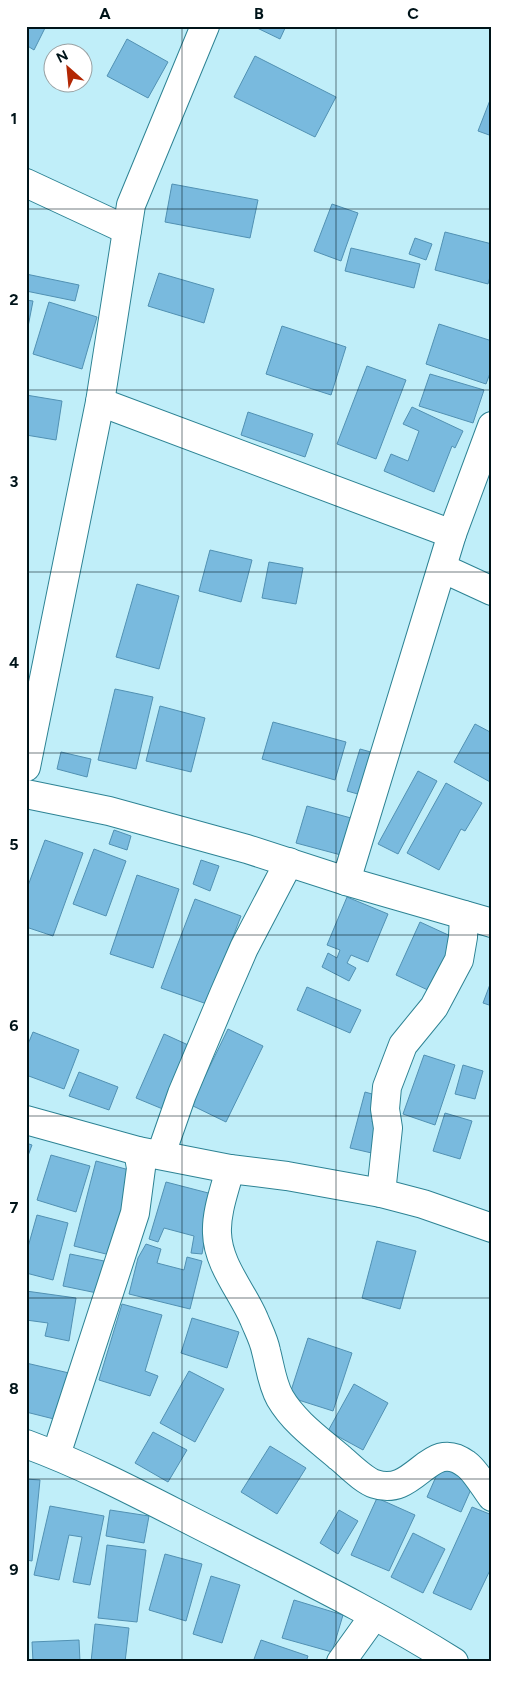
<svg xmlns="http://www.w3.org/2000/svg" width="518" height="1688" viewBox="0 0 518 1688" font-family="Figtree,sans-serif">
<rect width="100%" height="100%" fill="#c0eef9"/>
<!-- building -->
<g fill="#79bade" stroke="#5191b3">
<path d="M26,26H46L34,50L26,45Z"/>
<path d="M253,26H286L280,39Z"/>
<path d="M127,39L168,62L148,98L107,76Z"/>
<path d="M255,56L336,97L315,137L234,97Z"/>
<path d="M492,95V136L478,131Z"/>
<path d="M172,184L258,200L250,238L165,222Z"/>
<path d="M332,204L358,213L341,261L314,251Z"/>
<path d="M445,232L492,244V269L488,284L435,270Z"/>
<path d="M415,238L432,244L426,260L409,254Z"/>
<path d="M351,248L420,264L414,288L345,271Z"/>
<path d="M159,273L214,289L204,323L148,306Z"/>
<path d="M26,274L79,285L75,301L26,291Z"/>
<path d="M26,300L33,301L26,337Z"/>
<path d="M49,302L97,317L82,369L33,354Z"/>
<path d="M439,324L492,341V368L486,384L426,364Z"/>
<path d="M282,326L346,347L331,395L266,374Z"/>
<path d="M367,366L406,380L376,459L337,444Z"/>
<path d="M430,374L484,390L473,423L419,406Z"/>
<path d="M26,395L62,401L56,440L26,435Z"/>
<path d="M412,407L463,431L455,448L452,446L434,492L384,471L391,454L408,461L419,431L403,424Z"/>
<path d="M248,412L313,434L305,457L241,435Z"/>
<path d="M210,550L252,560L241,602L199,591Z"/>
<path d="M269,562L303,568L296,604L262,598Z"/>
<path d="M137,584L179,596L159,669L116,657Z"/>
<path d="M115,689L153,697L136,769L98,760Z"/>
<path d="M160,706L205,718L191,772L146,761Z"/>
<path d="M273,722L346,742L335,780L262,759Z"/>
<path d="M475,724L492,733V783L454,762Z"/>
<path d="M360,749L378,754L365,796L347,791Z"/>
<path d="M61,752L91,759L87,777L57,769Z"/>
<path d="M418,771L437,781L398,854L378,844Z"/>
<path d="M446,783L482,803L465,831L461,829L439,870L407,853Z"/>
<path d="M307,806L351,818L341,855L296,843Z"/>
<path d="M114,830L131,836L127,850L109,844Z"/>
<path d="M45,840L83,853L53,936L26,927V891Z"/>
<path d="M94,849L126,861L106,916L73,904Z"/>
<path d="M201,860L219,866L210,891L193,884Z"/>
<path d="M137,875L179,889L153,968L110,954Z"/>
<path d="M347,897L388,914L368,962L351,955L347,963L356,968L349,981L322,967L328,953L337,958L340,950L327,945Z"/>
<path d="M195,899L241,916L207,1004L161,988Z"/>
<path d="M420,922L457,939L432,992L396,975Z"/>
<path d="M492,979V1006L483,1003Z"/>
<path d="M307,987L361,1010L350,1033L297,1010Z"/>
<path d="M228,1029L263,1046L226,1122L191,1105Z"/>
<path d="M33,1032L79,1050L64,1089L26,1075V1049Z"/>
<path d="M164,1034L197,1049L170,1112L136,1098Z"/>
<path d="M424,1055L455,1065L435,1125L403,1114Z"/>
<path d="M463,1065L483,1071L475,1099L455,1094Z"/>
<path d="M79,1072L118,1087L109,1110L69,1096Z"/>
<path d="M365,1092L379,1096L372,1122L382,1124L376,1154L350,1148Z"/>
<path d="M445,1113L472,1121L460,1159L433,1151Z"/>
<path d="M26,1143L32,1145L26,1161Z"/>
<path d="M51,1155L90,1166L76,1212L37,1200Z"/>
<path d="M96,1161L133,1171L110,1255L74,1246Z"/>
<path d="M166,1182L216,1195L206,1232L202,1254L191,1253L194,1236L164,1228L158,1242L149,1239Z"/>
<path d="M37,1215L68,1223L53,1280L26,1273V1254Z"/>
<path d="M377,1241L416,1251L400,1309L362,1298Z"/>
<path d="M146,1244L161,1249L157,1263L184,1270L187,1257L202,1261L190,1309L129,1294L138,1258Z"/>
<path d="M70,1254L104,1261L97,1293L63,1286Z"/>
<path d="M26,1291L76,1298L69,1341L45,1336L48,1323L26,1320Z"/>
<path d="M122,1304L162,1315L145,1371L158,1376L150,1396L99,1380Z"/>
<path d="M192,1318L239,1332L227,1368L181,1353Z"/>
<path d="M308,1338L352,1353L333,1411L289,1397Z"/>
<path d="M26,1363L69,1373L58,1420L26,1412Z"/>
<path d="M189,1371L224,1389L195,1442L160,1423Z"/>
<path d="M354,1384L388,1403L363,1450L328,1431Z"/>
<path d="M153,1432L187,1450L168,1482L135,1463Z"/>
<path d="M270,1446L306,1468L277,1514L241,1492Z"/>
<path d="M442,1463L476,1478L461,1512L427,1497Z"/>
<path d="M26,1479L40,1480L32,1561L26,1560Z"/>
<path d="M377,1498L415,1515L389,1571L351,1555Z"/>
<path d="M50,1506L104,1516L90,1585L73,1582L82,1537L69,1535L59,1580L34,1575Z"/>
<path d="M472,1507L492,1515V1566L471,1610L433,1593Z"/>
<path d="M110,1510L149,1516L144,1543L106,1536Z"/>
<path d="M339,1510L358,1521L338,1554L320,1543Z"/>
<path d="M413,1533L445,1549L423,1593L391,1577Z"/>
<path d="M107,1545L146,1550L137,1622L98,1618Z"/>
<path d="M165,1554L202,1564L186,1621L149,1610Z"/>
<path d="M211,1576L240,1585L222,1643L193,1634Z"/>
<path d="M294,1600L343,1615L332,1652L282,1638Z"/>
<path d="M95,1624L129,1628L125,1662H91Z"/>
<path d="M79,1640L80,1662H33L32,1642Z"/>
<path d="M261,1640L308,1656L306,1662H253Z"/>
</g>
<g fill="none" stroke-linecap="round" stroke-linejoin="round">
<!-- minor casing -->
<g stroke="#2d8394" stroke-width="30">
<g id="minor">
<path d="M26,183L127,230"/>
<path d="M100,402L452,534"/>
<path d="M442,568L492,591"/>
<path d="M26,767L100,402L131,205L205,26"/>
<path d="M26,794L109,811L247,849L346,881L492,923"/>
<path d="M346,881L452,534L492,426"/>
<path d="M26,1120L138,1151L230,1169L287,1176L381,1193L423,1204L492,1228"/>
<path d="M161,1154L182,1094L224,994L244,948L289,862"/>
<path d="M230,1169C225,1189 216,1212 217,1233C218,1265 242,1291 254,1319C258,1329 264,1340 266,1351C270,1366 272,1384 280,1398C294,1422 318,1439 339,1457C348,1464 363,1480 375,1484C416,1498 429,1436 466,1464C475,1470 485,1488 492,1497"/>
<path d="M381,1193L388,1128L385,1109L387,1087L403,1045L434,1007L459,960L463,937L464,915"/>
<path d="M26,1444C94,1469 157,1504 221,1536C299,1576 379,1615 454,1662"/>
<path d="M56,1455L135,1213L141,1168L138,1151"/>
<path d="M341,1662L374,1616"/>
</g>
</g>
<!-- minor -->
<use href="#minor" stroke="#fff" stroke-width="28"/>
</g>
<!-- grid -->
<path fill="none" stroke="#001419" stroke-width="1" stroke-opacity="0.55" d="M182,26V1662M336,26V1662M26,209H492M26,390H492M26,572H492M26,753H492M26,935H492M26,1116H492M26,1298H492M26,1479H492"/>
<!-- border -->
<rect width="518" height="1688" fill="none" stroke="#ffffff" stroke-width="55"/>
<!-- north arrow -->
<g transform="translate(68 68) rotate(333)"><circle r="24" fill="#ffffff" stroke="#99a1a3"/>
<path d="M0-4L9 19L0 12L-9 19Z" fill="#b32704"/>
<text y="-8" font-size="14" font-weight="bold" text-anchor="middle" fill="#001419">N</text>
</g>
<rect x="28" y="28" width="462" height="1632" fill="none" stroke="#001419" stroke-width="2"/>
<g font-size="16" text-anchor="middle" font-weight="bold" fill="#001419">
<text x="105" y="19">A</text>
<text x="259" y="19">B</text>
<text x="413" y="19">C</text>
<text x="14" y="124">1</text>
<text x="14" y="305">2</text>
<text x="14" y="487">3</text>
<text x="14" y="668">4</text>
<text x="14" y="850">5</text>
<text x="14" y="1031">6</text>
<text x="14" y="1213">7</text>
<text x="14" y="1394">8</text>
<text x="14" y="1575">9</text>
</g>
</svg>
